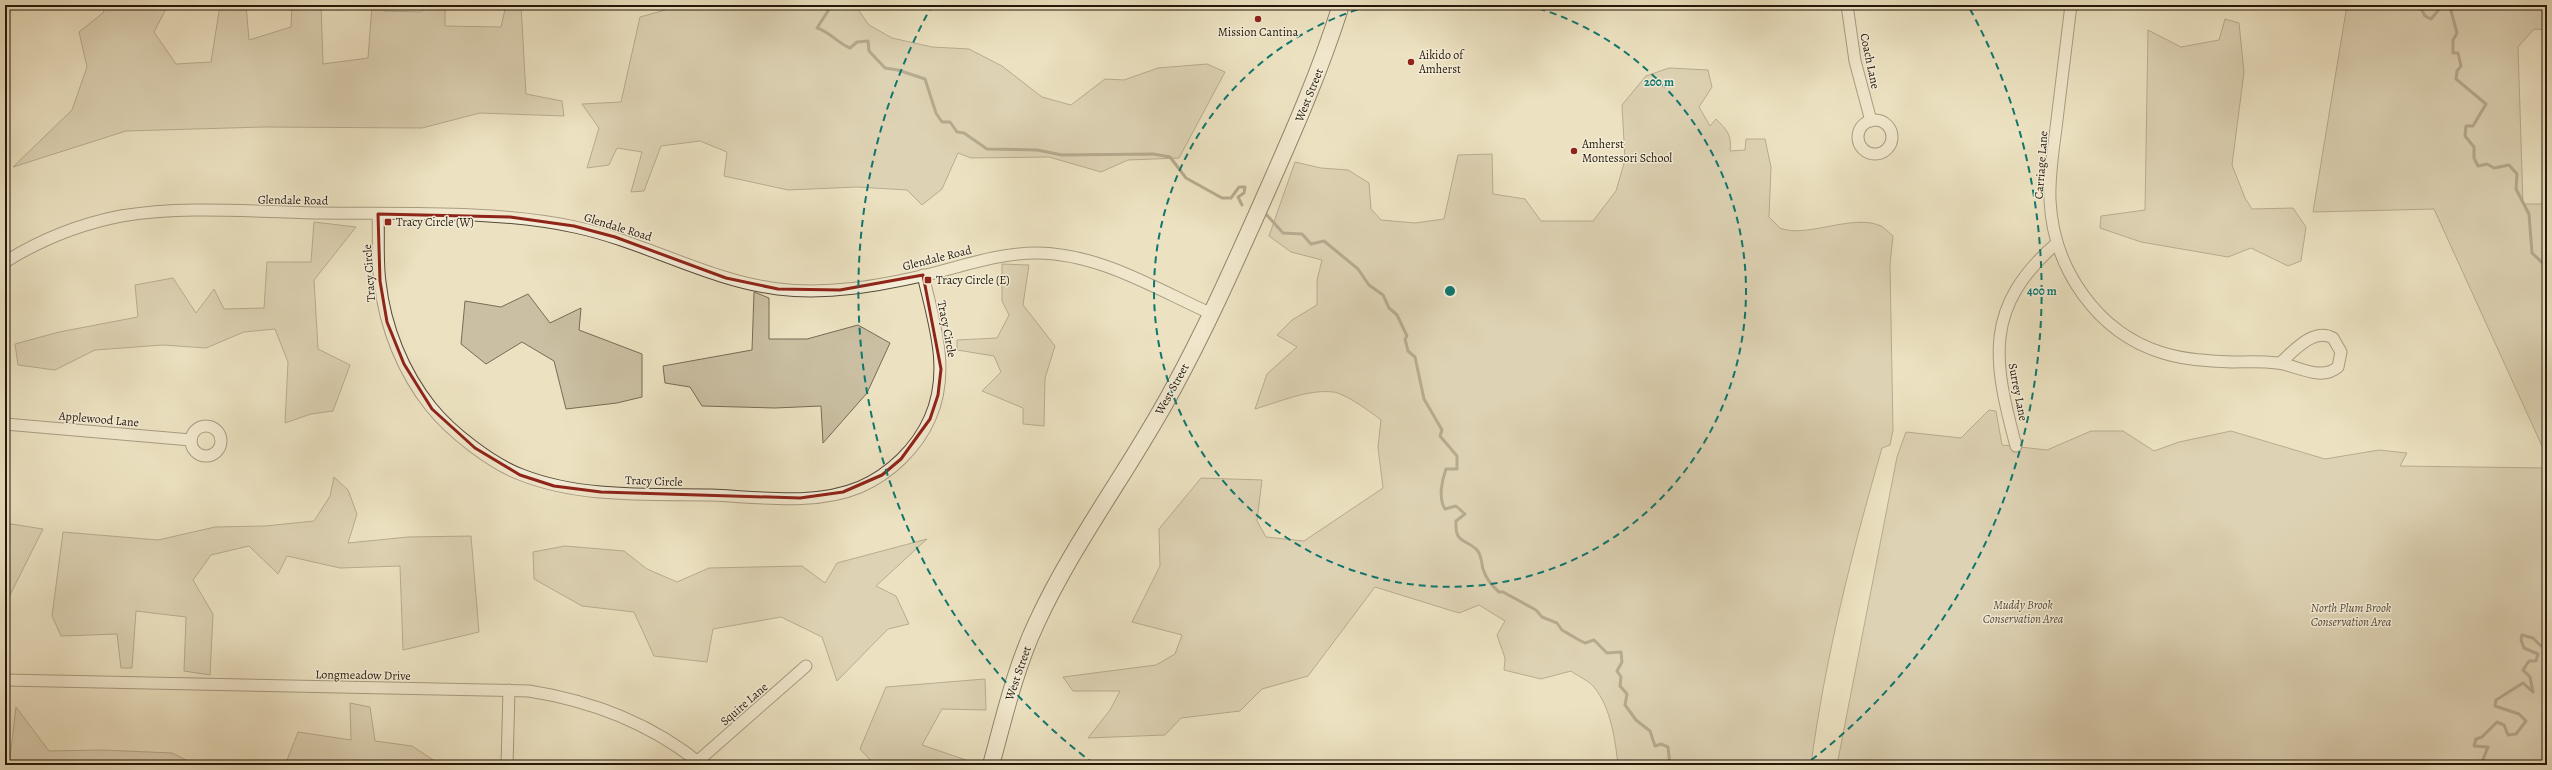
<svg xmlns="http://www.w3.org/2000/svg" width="2552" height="770" viewBox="0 0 2552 770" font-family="Alegreya,serif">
<rect width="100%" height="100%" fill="#ece2c1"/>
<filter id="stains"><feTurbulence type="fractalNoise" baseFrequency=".005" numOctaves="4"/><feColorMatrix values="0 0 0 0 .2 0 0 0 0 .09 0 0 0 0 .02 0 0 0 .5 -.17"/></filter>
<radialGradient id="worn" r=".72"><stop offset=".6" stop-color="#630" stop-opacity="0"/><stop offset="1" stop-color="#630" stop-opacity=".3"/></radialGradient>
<!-- green -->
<g fill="#cabfa2" stroke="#776b56">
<path d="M102,5H168L154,32L176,64L211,62L220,5H246L249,40L291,27L292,5H321L323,64L368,58L372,5H384V11L421,12L429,5H445V26L501,27L506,5H521L526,94L562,101L564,116L480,113L422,128L264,127L126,131L13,167L72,110L87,67L79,32L104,12Z"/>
<path d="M675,5H836L839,8H857L869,25L892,38L932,47L969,49L1002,66L1042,97L1071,105L1105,79L1124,80L1158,68L1207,64L1225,72L1179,158L1128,160L1101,172L1049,157L971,158L958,153L942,189L922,205L907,190L857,187L788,190L724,176L727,152L700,141L661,146L644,191L631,192L642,152L617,148L609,165L587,168L599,128L582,104L621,102L640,17L669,9Z"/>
<path d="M2347,5H2547V30L2534,29L2518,47L2523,204H2547V457L2434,209L2313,212Z"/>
<path d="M2225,19L2239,23L2244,72L2232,165L2245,198L2252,209L2293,208L2306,227L2301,261L2288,266L2251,248L2228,257L2141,242L2100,228L2101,216L2145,210L2148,30L2181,47L2219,40Z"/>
<path d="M1669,68L1708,70L1712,87L1699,107L1710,126L1716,119C1727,130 1732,135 1730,151L1745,150L1746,139H1765L1771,167L1769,217L1780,228C1805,239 1853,213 1881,226C1885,228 1889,233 1893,236L1890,264L1893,430L1890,445L1882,448C1852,552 1825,658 1811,765H1618C1615,739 1611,708 1594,687C1589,681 1578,676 1571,671L1541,679L1504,670L1505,658L1497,635L1505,621L1479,605L1459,613L1375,587L1308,676L1262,689L1240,711L1181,718L1165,735L1088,738L1110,710L1120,691H1073L1063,677L1156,665L1175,654L1182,635L1132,622L1160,566L1159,529L1201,478L1262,480L1257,521L1266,537L1304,541L1383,488L1378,447L1381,420C1372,413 1345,393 1333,392C1308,389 1279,402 1255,409L1267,374L1297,347L1277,335L1292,320L1317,305V280L1322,260L1291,252L1269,236L1295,162L1321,168L1348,170L1369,183L1371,209L1381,220L1415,223L1444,219L1458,155L1492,154L1493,194L1525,199L1541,221H1593L1616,191L1625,160L1622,105L1646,76Z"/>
<path d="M314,222L356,227L314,280L318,349L350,365L333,411L311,414L285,423L288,362L275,329L244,332L206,348L163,345L95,350L55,370L18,365L15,344L59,332L138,317L135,285L173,278L196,313L214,289L224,309L264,308L267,262H311Z"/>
<path d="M1002,264L1029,265L1023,305L1055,346L1045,378L1044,426L1023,424V408L982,391L1001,372L994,356L957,350V340L997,338L1009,315L1002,301Z"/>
<path d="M754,292L769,298V339H807L858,325L890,343L867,393L823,443L821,406L775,408L702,406L690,387L665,383L663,366L752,350Z"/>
<path d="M528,294L550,323L581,308L579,330L642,354V397L617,403L566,409L554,361L522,342L486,364L461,344L465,301L501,307Z"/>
<path d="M1989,410L1996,411L2002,445L2047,450L2091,431H2123L2154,451L2179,442L2231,431L2325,459L2379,450L2407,453L2400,466L2547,468V765H1837L1897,457L1906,432L1961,438Z"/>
<path d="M334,477L348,490L357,514L348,543L408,537L471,536L479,632L403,650L400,566L340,568L287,556L278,574L249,546L211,555L193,580L213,614L210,675L184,671L186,617L136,611L132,668H121L117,634L61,636L52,616L63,532L158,540L215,527L265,526L314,521L330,496Z"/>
<path d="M5,523L43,529L5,605Z"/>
<path d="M927,539L876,586L896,596L909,624L888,629L837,681L822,637L781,617L713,629L707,662L654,656L634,612L582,606L534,579L533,552L565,546L624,551L647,569L677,582L709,568L802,566L825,583L837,563Z"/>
<path d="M985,679L986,710L942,709L922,745L966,760V765H870L871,761L860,749L886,687Z"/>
<path d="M350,703L370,707L375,741L412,746L441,765H285L298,732L351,740Z"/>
<path d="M16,707L49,751L103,750L172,753L196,765H5V760L10,758Z"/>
</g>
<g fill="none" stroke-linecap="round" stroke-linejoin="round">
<!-- stream -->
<g stroke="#736752" stroke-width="3">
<path d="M825,5L828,11L817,28C830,32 836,42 850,48L857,42L868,41L869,51L885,68L898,70L925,79L936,113L942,122H950L957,132L964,133L987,149L1037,150L1062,155L1153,154L1170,157L1186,178L1222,198H1231L1239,187H1245L1244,193L1238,197L1242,205"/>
<path d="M2419,5L2425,16L2431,19L2442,6L2450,7L2457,33L2453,40V53H2458L2461,66L2457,71L2456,79L2486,104L2473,126H2466L2465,136L2474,147V158L2478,166L2487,164L2494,168L2509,165L2517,174L2516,189L2529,214L2532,253L2547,267"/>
<path d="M1265,213L1283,233L1302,234L1311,244L1324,241L1358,269L1369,285L1383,295L1389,308L1397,315L1407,336L1405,339L1408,351L1415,357L1424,399L1442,430L1440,436L1457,456V469H1446C1442,480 1438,498 1445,509L1456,506L1465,514L1456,521C1455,544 1464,538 1476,549C1482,554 1481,562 1483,569C1486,579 1491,585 1499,592H1503L1536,610L1542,617L1557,623L1562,630L1579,640L1585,643L1594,640L1607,653L1621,652L1622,662L1617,671L1621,677L1620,686L1627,694L1625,705L1636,720L1650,731L1655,746L1661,744L1668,747L1670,765L1682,762L1686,765"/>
<path d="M2547,623L2545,625L2547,627"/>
<path d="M2476,765L2482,762L2488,747L2474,746L2476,739L2482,737L2497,722L2504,725L2508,735L2516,734L2526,721L2519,714L2495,706L2496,700L2523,683L2533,692L2530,677L2523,670L2529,661H2536L2538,654L2524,648L2521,640L2522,635L2533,638L2541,646L2547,644"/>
</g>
<!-- street casing -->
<g stroke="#564a37" stroke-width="13">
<g id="street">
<path d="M1847,5L1855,61L1871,121"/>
<path d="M2071,5C2066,46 2061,87 2056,128C2053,152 2049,176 2050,200C2053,268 2097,333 2163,353C2186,360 2209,361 2232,362C2247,362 2262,361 2277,363C2297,365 2320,382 2338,367L2341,352L2333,338C2313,327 2293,352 2280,363"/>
<circle cx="1875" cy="137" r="17"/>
<path d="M378,214C379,237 377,260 380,282C385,327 403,372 431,407C451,432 492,464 522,475C581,498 648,494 711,495C759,497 815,506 860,487C890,474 917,448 930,418C951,371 934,323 923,275"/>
<path d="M5,262C40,240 80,224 121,216C185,205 255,212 320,213C402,214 495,210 575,227C645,242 707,280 778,289C828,295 878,286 926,275C963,266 999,253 1036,253C1099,253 1156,289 1212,314"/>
<path d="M5,424L191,440"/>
<circle cx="206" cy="441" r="15"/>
<path d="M2016,446C1993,360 1983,307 2057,243"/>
<path d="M5,680L529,691C593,701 652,724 702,765"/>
<path d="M698,761L806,666"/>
<path d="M507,765L509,690"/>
</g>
</g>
<!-- secondary casing -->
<g stroke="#241709" stroke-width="18">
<path id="secondary" d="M991,765C1004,718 1015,669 1036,624C1074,541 1131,468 1174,387C1204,332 1230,274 1256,216C1287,146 1318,78 1341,5"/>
</g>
<!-- street -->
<use href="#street" stroke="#f3ecd7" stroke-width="11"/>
<!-- secondary -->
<use href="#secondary" stroke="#f3ecd7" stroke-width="16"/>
</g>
<!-- marked area -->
<path d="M0 0H2552V770H0ZM378,214L510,217L574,226L615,237L726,278L778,289L840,290L923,275L941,369L938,395L930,419L901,459L882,475L843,492L800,498L601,492L554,486L520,475L475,448L432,409L404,364L387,322L380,281Z" fill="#ece2c1" fill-opacity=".55" fill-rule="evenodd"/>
<path fill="none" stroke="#8f2418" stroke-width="3" stroke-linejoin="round" d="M378,214L510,217L574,226L615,237L726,278L778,289L840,290L923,275L941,369L938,395L930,419L901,459L882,475L843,492L800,498L601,492L554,486L520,475L475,448L432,409L404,364L387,322L380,281Z"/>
<!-- distance rings -->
<g fill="none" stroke="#0f766e" stroke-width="2" stroke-dasharray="7 5">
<path d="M1527 5A296 296 0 1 1 1373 5"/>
<path d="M1094 764A592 592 0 0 1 930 9M1970 9A592 592 0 0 1 1806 764"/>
</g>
<!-- markers -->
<g fill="#8f2418" stroke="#f3ecd7" stroke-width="1.5">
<circle cx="1258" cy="19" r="4"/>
<circle cx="1411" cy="62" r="4"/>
<circle cx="1574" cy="151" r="4"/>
<rect x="384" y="218" width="8" height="8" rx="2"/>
<rect x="924" y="276" width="8" height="8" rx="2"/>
</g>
<g text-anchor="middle" stroke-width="3" stroke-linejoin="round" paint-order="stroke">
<!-- poi labels -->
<g font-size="12" fill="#241709" stroke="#f3ecd7" text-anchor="start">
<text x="1258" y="36" text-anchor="middle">Mission Cantina</text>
<text x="1419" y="59">Aikido of<tspan x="1419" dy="14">Amherst</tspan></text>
<text x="1582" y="148">Amherst<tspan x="1582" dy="14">Montessori School</tspan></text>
<text x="396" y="226">Tracy Circle (W)</text>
<text x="936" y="284">Tracy Circle (E)</text>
</g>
<!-- street labels -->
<g font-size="12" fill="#241709" stroke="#f3ecd7">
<text transform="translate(1870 61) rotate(78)" y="4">Coach Lane</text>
<text transform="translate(1309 95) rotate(-68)" y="4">West Street</text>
<text transform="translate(2041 165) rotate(-86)" y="4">Carriage Lane</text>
<text transform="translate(293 200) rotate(1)" y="4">Glendale Road</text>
<text transform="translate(618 227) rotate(17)" y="4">Glendale Road</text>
<text transform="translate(937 258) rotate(-14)" y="4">Glendale Road</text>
<text transform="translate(369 273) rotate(-94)" y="4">Tracy Circle</text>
<text transform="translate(947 329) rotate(79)" y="4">Tracy Circle</text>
<text transform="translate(1172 389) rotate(-61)" y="4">West Street</text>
<text transform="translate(2018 392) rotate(79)" y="4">Surrey Lane</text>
<text transform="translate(99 419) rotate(5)" y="4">Applewood Lane</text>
<text transform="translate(654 481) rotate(2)" y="4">Tracy Circle</text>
<text transform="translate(1018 673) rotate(-71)" y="4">West Street</text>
<text transform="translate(363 675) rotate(1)" y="4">Longmeadow Drive</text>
<text transform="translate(744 704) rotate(-41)" y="4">Squire Lane</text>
</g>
<!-- park labels -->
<g font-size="12" font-style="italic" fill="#564937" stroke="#f3ecd7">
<text x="2023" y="609">Muddy Brook<tspan x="2023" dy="14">Conservation Area</tspan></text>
<text x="2351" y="612">North Plum Brook<tspan x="2351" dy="14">Conservation Area</tspan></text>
</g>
</g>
<circle cx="1450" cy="291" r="6" fill="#0f766e" stroke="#f3ecd7" stroke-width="2"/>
<g font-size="12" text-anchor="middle" font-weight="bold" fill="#0f766e" stroke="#f3ecd7" stroke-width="3" stroke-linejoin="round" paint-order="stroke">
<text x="1659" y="86">200 m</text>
<text x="2042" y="295">400 m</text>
</g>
<!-- margin -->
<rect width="2552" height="770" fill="none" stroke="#ece2c1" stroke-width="20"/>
<rect x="6" y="6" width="2540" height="758" fill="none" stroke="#241709" stroke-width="2"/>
<rect x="10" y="10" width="2532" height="750" fill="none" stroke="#241709"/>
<rect width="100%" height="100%" filter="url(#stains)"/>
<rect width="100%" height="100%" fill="url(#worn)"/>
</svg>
